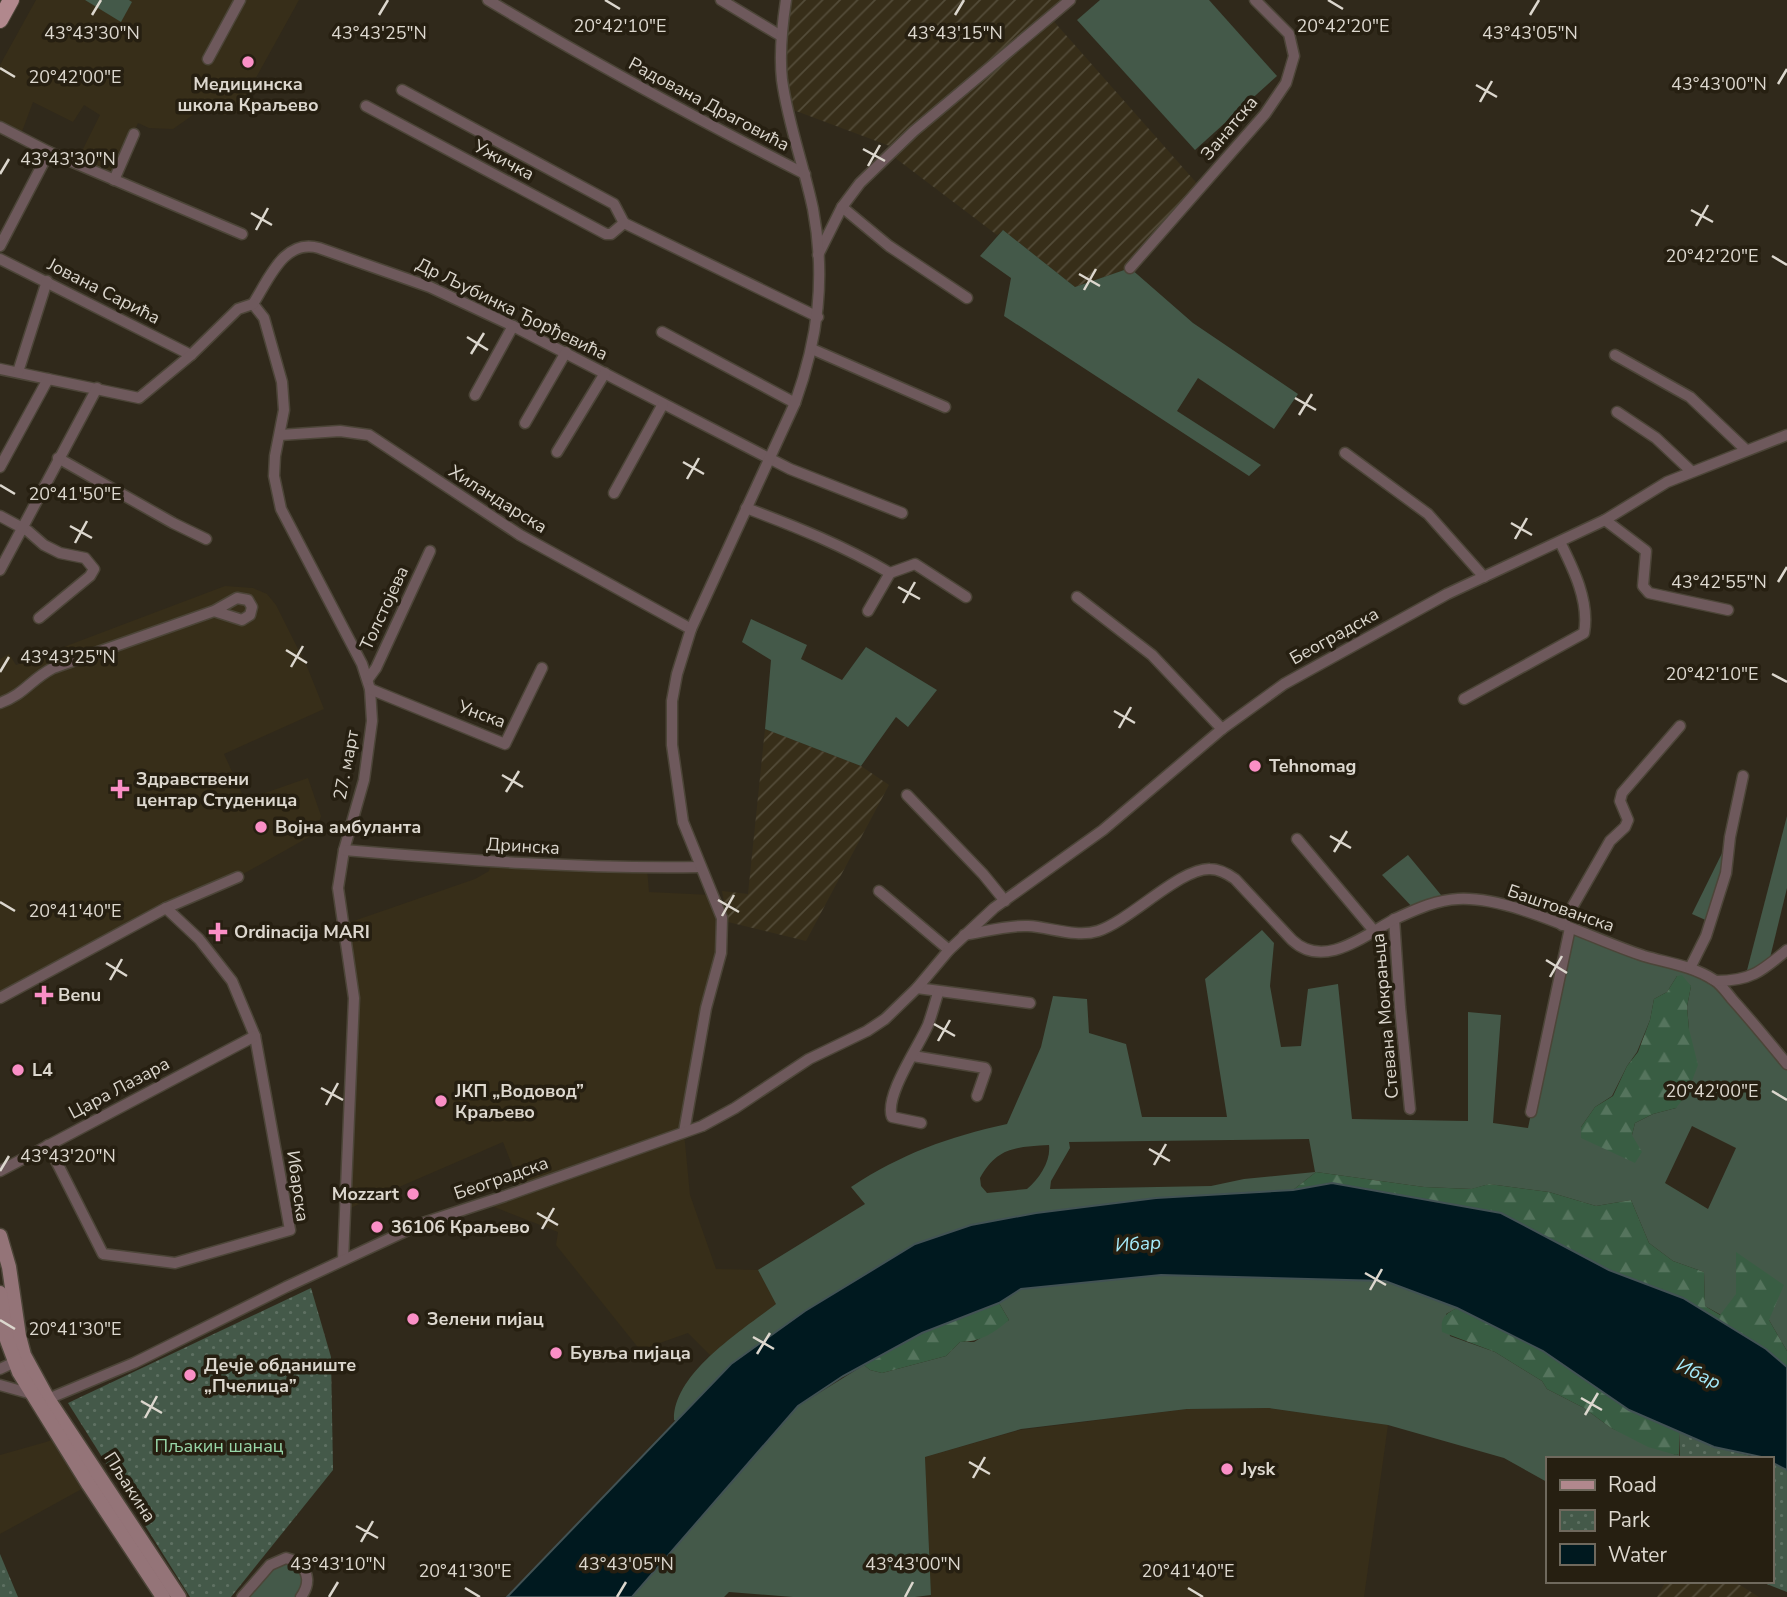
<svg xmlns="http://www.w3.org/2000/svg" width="1787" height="1597" viewBox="0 0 1787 1597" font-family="'Nunito Sans',sans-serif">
<defs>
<pattern id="industrial-furrows" width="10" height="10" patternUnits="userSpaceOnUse" patternTransform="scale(1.75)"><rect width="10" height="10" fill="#372e19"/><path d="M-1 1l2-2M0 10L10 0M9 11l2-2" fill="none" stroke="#534c39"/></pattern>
<pattern id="forest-firs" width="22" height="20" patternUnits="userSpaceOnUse" patternTransform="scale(1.75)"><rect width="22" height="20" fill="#395d43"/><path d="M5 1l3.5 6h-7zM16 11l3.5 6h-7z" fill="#55745d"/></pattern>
<pattern id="park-dots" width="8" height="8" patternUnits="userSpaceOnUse" patternTransform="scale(1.75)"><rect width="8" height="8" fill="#445949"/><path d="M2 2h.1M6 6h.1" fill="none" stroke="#5e7062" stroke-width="1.8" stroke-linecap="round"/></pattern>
</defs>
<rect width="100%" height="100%" fill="#30291b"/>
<!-- built -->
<g fill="#372e19">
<path d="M36,0H299L237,112L224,115L210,106L201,104L193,115L173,129L149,128L138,123L114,176L79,157L100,115L84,105L73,122L33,102L21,134L0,124V65Z"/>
<path d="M225,586L253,588L267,594L276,605L308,669L324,709L224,754L245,800L308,778L321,816L316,833L238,877L0,998V659L9,654L16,665Z"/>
<path d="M491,863L647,868L649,892L712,895L722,918L721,953L684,1132L690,1195L716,1269L758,1270L777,1304L711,1356L688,1333L640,1350L556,1245L558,1232L484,1203L522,1190L503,1142L346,1210L354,998L342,925L475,879L489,871Z"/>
<path d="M1269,1408L1388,1425L1364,1597H931L925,1457L1020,1430L1187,1409Z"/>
<path d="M59,1437L89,1485L0,1534V1455L46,1442Z"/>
</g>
<!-- industrial -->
<g fill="url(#industrial-furrows)">
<path d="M786,0H1070L1050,17L1201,188L1130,268L1075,287L1003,230L997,235L890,154L895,148L788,108L782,78Z"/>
<path d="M765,729L861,766L889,785L806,941L728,922L722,891L748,894Z"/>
<path d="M1666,1581H1729L1740,1585L1759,1597H1657Z"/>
</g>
<!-- green -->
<g fill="#445949" fill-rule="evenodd">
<path d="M85,0H129L132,2L121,22Z"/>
<path d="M1100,0H1209L1277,76L1195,150L1077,20Z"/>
<path d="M1003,230L1075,287L1130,268L1193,323L1298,394L1274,429L1198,378L1177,411L1261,465L1249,476L1004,316L1011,278L980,256Z"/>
<path d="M751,619L807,645L801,659L842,680L866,647L937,690L908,727L896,717L861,766L765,729L771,660L742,642Z"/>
<path d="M1787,816V888L1768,966L1745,978Z"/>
<path d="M1730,837L1710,922L1692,914Z"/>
<path d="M1408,855L1446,901L1415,910L1382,875Z"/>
<path d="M1570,928L1716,981L1787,1064V1351L1769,1320L1737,1294L1721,1315L1705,1306L1704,1272L1673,1261L1649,1243L1631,1200L1596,1206L1549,1192L1489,1184L1472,1189L1424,1187L1316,1172L1293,1190L1156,1198L971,1225L916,1244L805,1311L731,1364L676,1421L674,1420C673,1373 743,1330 776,1304L758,1270L865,1204L851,1187C901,1154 948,1137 1007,1124L1041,1047L1053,996L1087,999L1089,1033L1126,1044L1142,1117H1227L1205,979L1262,930L1274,943L1270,986L1281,1047L1301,1046L1308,989L1338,984L1352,1119L1468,1121V1012L1501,1015L1493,1123L1528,1128ZM1677,976L1691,986L1687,1007L1689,1029L1676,1108L1653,1114L1635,1123L1632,1135L1581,1127L1595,1107L1612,1096L1627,1066L1637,1052L1650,1020L1654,999L1667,992ZM1692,1126L1736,1148L1708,1209L1665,1183ZM1309,1139L1315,1172L1244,1179L1211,1186L1050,1189L1051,1181L1070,1148L1069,1142ZM1049,1145C1051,1161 1040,1178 1027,1189L987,1193L981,1186L980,1178C997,1147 1016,1147 1049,1145Z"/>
<path d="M1159,1275L1385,1281L1457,1308L1446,1314L1450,1336L1495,1352L1542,1381L1547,1389L1584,1408L1611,1428L1676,1455L1679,1454L1680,1459H1547V1482L1504,1458L1388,1425L1269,1408L1187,1409L1021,1429L925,1457L931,1595L915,1597H793L729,1592L724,1597H632L798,1406L864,1365L870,1370L882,1373L946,1356L960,1342H974L1009,1320L999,1303L1021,1289Z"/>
<path d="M277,1560L303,1566L301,1597H242Z"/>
</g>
<!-- forest -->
<g fill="url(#forest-firs)">
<path d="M1682,975L1691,986L1687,1007L1689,1029L1698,1065L1687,1094L1676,1108L1653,1114L1635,1123L1632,1135L1642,1152L1635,1163L1581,1138V1127L1595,1107L1613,1096L1627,1066L1638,1052L1650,1020L1654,999L1667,992L1677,976Z"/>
<path d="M1316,1172L1424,1187L1471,1189L1489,1184L1549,1192L1596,1206L1631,1200L1649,1243L1673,1261L1704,1272L1705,1306L1720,1315L1736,1294V1252L1784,1285L1769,1320L1787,1351V1367L1766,1349L1683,1298L1609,1270L1293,1190Z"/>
<path d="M999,1303L1009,1320C994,1333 980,1342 960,1342L946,1356L882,1373L870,1370L864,1365L922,1333Z"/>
<path d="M1457,1308L1543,1351L1629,1410L1679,1432V1454L1676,1455L1648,1447L1611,1428L1584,1408L1547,1389L1542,1381L1495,1352L1442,1332C1440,1318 1445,1314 1457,1308Z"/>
</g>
<!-- park -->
<g fill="url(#park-dots)">
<path d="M311,1288L331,1357L333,1470L231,1597H190L68,1403Z"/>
<path d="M1679,1432L1714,1447L1764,1459H1680Z"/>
<path d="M1771,1462L1787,1470V1592L1759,1581H1771Z"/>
<path d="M0,1554L18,1597H0Z"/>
</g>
<!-- water -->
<path fill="#00191f" stroke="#425254" stroke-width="2" d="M1332,1183L1501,1213L1609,1270L1683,1298L1766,1349L1787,1367V1470L1771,1462V1459L1714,1447L1629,1410L1543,1351L1457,1308L1385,1281L1161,1275L1021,1289L999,1303L922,1333L843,1376L798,1406L632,1597H507L731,1364L805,1311L915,1244L971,1225L1036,1213L1156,1198L1293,1190Z"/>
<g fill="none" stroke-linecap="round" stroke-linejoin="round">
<!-- minor casing -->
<g stroke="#4c4538" stroke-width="13">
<g id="minor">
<path d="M488,0C592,62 697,119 805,174"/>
<path d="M721,0L781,36"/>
<path d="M208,59L240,0"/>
<path d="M402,90L614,204L624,223L818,317"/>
<path d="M366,106L606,234H611L624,223"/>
<path d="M0,127L49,152L242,234"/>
<path d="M114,180L134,134"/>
<path d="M842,207L889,246L967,298"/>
<path d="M0,246L49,152"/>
<path d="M818,255L842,207L860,183L914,131L1070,0"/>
<path d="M0,259L191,355"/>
<path d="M1130,268L1265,114L1286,83L1294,56L1289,34L1255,0"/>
<path d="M253,304L264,318L282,382L284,410L275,456L274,476L281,509L362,664L370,689L372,721L364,780L344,850L338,888L354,998L343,1260"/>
<path d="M253,304C269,279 284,238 319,248L430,287L513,326L790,469L902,513"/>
<path d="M662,332L795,403"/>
<path d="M812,349L945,407"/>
<path d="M1615,355L1690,397L1746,450"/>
<path d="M0,369L139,398L191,355L238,309L253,304"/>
<path d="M18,372L47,281"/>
<path d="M475,395L513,326"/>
<path d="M1617,412L1656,438L1691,471"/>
<path d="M525,423L566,352"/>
<path d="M280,435L340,431L369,435L520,535L691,629"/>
<path d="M557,452L605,373"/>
<path d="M1345,453L1428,514L1484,577"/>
<path d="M58,458L173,523L206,539"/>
<path d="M0,467L48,379"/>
<path d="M614,493L663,404"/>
<path d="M746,508C797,527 844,546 890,573L915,564L966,597"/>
<path d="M0,516L28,531L44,545L60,553L85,558L94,569L90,576L39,618"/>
<path d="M1605,520L1646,551L1643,586L1649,593L1728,610"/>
<path d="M0,570L97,388"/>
<path d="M1077,597L1152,655L1222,729"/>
<path d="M868,611L890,573"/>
<path d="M368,679L376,668L430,551"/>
<path d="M370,689L505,744L542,668"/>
<path d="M1464,699L1584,633C1590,602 1573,568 1560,542"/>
<path d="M0,703C25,694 30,680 53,668L214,611L237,598L248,600L252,607L250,615L242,620L214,611"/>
<path d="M907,795L983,874L1005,901"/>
<path d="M1297,839L1375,932"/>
<path d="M344,850C463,860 581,869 700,867"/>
<path d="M879,891L949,950"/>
<path d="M1394,919L1400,1007L1410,1109"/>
<path d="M1562,925L1610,841L1625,827L1628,820L1620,801L1622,793L1680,726"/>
<path d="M964,935C984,932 1007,925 1028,926C1050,927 1076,938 1098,931C1131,920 1180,868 1210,869C1220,869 1228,874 1235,879L1292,940C1325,971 1367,933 1397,918C1417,909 1436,900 1458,899C1512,896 1591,939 1644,956C1668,963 1693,966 1714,980C1721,984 1727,993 1732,999C1751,1020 1769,1042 1787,1064"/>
<path d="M1690,968L1706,936L1726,873L1730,837L1743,776"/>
<path d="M1716,981C1750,981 1761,972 1787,950"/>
<path d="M917,988L1030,1003"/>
<path d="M0,998L166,908L238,877"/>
<path d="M913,1056L985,1068L986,1070L977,1096"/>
<path d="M1531,1112L1570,928"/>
<path d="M921,1123L892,1117C884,1096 919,1046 928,1025C932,1014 935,1003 938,993"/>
<path d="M684,1132L706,1008L721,953L722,918L683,822L672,745V701L677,674L691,629L795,403C818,339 826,278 813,209C804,166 788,124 782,80C779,53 782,26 786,0"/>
<path d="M48,1145L103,1254L175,1263L290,1230L255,1036L232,981L199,939L166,908"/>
<path d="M0,1171L255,1036"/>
<path d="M0,1369L19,1360"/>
<path d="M0,1385L32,1394"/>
<path d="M43,1401L134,1363L286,1287L423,1223L505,1196L702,1126L735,1108L809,1059L867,1031L885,1019L917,988L949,950L994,908L1103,830L1222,729L1284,684L1447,594L1605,520L1667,482L1787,435"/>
<path d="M242,1597L270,1565L286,1558L299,1562C309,1574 310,1584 301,1597"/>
</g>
</g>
<!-- secondary casing -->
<g stroke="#4c4538" stroke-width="17">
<g id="secondary">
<path d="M0,1236L9,1267L19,1336L24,1355L48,1399L179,1597"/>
<path d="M0,1293L7,1340L19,1372L89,1485L163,1597"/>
</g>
</g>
<!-- primary casing -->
<g stroke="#4c4538" stroke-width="18">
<path id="primary" d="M0,20L11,0"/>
</g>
<!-- minor -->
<use href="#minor" stroke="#6e595c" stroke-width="10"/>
<!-- secondary -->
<use href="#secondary" stroke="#947478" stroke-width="14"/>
<!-- primary -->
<use href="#primary" stroke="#b1888d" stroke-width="16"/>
</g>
<!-- ticks -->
<path fill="none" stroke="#dcd7ce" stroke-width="2.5" d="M605,0L620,9M1328,0L1343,9M92,15L101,0M379,15L388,0M955,15L964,0M1530,15L1539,0M0,68L15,77M1778,84L1787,69M1476,85L1497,97M1480,102L1492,81M863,149L885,161M868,166L880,145M0,174L9,159M1691,210L1713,222M251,213L272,225M1696,226L1708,205M256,230L268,208M1772,256L1787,265M1079,274L1100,286M1084,290L1096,269M467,337L488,350M471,354L484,333M1295,398L1316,410M1299,415L1312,394M683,462L704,474M687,479L699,458M0,485L15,494M1511,523L1532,535M70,526L92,538M1515,539L1527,518M75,543L87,521M1778,582L1787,567M898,587L920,599M903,603L915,582M286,650L307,663M291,667L303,646M0,672L9,657M1772,674L1787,682M1114,711L1135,723M1119,728L1131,707M502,775L523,787M506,792L519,771M1330,836L1351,848M1334,852L1347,831M718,900L739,912M0,902L15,911M722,916L734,895M1546,960L1567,973M106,963L127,976M1550,977L1562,956M110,980L122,959M934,1024L955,1036M938,1041L950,1020M321,1088L343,1100M1772,1091L1787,1100M326,1105L338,1083M1149,1149L1170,1161M1154,1165L1166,1144M0,1171L9,1156M537,1213L558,1225M542,1229L554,1208M1365,1273L1386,1285M1370,1290L1382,1269M0,1320L15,1329M753,1337L774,1349M757,1354L770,1333M1581,1398L1602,1410M141,1401L162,1413M1585,1415L1598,1393M145,1418L157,1396M969,1462L990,1474M973,1478L985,1457M356,1526L378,1538M361,1542L373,1521M465,1588L480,1597M1188,1588L1203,1597M329,1597L338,1582M617,1597L626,1582M905,1597L913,1582"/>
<!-- markers -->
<g fill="#fa8fc6" stroke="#261f11" stroke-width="2.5">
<circle cx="248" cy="62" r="7"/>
<circle cx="1255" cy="766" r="7"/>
<path d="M116.5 778.5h7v7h7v7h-7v7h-7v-7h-7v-7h7z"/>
<circle cx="261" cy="827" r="7"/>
<path d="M214.5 921.5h7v7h7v7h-7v7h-7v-7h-7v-7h7z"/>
<path d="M40.5 984.5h7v7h7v7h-7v7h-7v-7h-7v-7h7z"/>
<circle cx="18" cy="1070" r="7"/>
<circle cx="441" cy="1101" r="7"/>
<circle cx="413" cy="1194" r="7"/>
<circle cx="377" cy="1227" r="7"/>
<circle cx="413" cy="1319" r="7"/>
<circle cx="556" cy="1353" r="7"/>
<circle cx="190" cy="1375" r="7"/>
<circle cx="1227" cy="1469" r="7"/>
</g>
<g text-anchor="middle" stroke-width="7" stroke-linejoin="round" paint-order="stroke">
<!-- poi labels -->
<g font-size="18" font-weight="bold" fill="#dcd7ce" stroke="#261f11" text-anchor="start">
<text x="248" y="90" text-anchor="middle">Медицинска<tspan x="248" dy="21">школа Краљево</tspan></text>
<text x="1269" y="772">Tehnomag</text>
<text x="136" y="785">Здравствени<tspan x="136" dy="21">центар Студеница</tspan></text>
<text x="275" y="833">Војна амбуланта</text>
<text x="234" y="938">Ordinacija MARI</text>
<text x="58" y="1001">Benu</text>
<text x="32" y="1076">L4</text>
<text x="455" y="1097">ЈКП „Водовод”<tspan x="455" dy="21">Краљево</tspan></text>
<text x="399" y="1200" text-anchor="end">Mozzart</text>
<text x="391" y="1233">36106 Краљево</text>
<text x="427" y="1325">Зелени пијац</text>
<text x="570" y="1359">Бувља пијаца</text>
<text x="204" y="1371">Дечје обданиште<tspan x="204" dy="21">„Пчелица”</tspan></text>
<text x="1241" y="1475">Jysk</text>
</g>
<!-- street labels -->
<g font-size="18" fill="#dcd7ce" stroke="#261f11">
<text transform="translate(709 104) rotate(28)" y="6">Радована Драговића</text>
<text transform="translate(1229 128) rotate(-50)" y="6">Занатска</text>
<text transform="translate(504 160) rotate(28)" y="6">Ужичка</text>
<text transform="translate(104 291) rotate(27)" y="6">Јована Сарића</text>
<text transform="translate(512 309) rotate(26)" y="6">Др Љубинка Ђорђевића</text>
<text transform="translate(498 499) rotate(32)" y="6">Хиландарска</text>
<text transform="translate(384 608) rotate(-65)" y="6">Толстојева</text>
<text transform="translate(1334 636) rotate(-29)" y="6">Београдска</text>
<text transform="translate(482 714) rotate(20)" y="6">Унска</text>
<text transform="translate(346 765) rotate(-79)" y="6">27. март</text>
<text transform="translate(523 846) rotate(3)" y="6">Дринска</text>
<text transform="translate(1561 908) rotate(19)" y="6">Баштованска</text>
<text transform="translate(1385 1016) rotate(-95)" y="6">Стевана Мокрањца</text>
<text transform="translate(119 1088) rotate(-28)" y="6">Цара Лазара</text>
<text transform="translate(501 1178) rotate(-19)" y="6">Београдска</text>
<text transform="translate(298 1186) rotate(82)" y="6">Ибарска</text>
<text transform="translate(130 1487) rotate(57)" y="6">Пљакина</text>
</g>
<!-- park labels -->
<g font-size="18" fill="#98d6a8" stroke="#261f11">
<text x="219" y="1452">Пљакин шанац</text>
</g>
<!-- water labels -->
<g font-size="19" font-style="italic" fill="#a5eafa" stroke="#261f11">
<text transform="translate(1138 1243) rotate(-4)" y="7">Ибар</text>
<text transform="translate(1699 1373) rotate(26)" y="7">Ибар</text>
</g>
</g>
<g font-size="18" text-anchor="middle" fill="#dcd7ce" stroke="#261f11" stroke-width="7" stroke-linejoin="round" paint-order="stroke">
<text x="620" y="32">20°42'10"E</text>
<text x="1343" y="32">20°42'20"E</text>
<text x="92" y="39">43°43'30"N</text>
<text x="379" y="39">43°43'25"N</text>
<text x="955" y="39">43°43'15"N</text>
<text x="1530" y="39">43°43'05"N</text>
<text x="75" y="83">20°42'00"E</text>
<text x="1719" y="90">43°43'00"N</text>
<text x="68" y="165">43°43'30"N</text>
<text x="1712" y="262">20°42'20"E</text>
<text x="75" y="500">20°41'50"E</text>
<text x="1719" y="588">43°42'55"N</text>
<text x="68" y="663">43°43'25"N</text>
<text x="1712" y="680">20°42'10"E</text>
<text x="75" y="917">20°41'40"E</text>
<text x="1712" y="1097">20°42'00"E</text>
<text x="68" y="1162">43°43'20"N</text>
<text x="75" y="1335">20°41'30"E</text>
<text x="338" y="1570">43°43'10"N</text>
<text x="626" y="1570">43°43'05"N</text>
<text x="913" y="1570">43°43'00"N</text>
<text x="465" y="1577">20°41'30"E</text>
<text x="1188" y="1577">20°41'40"E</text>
</g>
<!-- legend -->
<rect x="1546" y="1457" width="228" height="126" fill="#261f11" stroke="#6f695d" stroke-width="2"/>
<rect x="1560" y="1480" width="35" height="10" fill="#b1888d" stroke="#6f695d" stroke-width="2"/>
<text x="1608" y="1492" font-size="21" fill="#dcd7ce">Road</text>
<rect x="1560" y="1510" width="35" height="21" fill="url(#park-dots)" stroke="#6f695d" stroke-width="2"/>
<text x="1608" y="1527" font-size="21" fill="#dcd7ce">Park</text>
<rect x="1560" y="1544" width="35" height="21" fill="#00191f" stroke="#6f695d" stroke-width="2"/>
<text x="1608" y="1562" font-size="21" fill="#dcd7ce">Water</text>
</svg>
